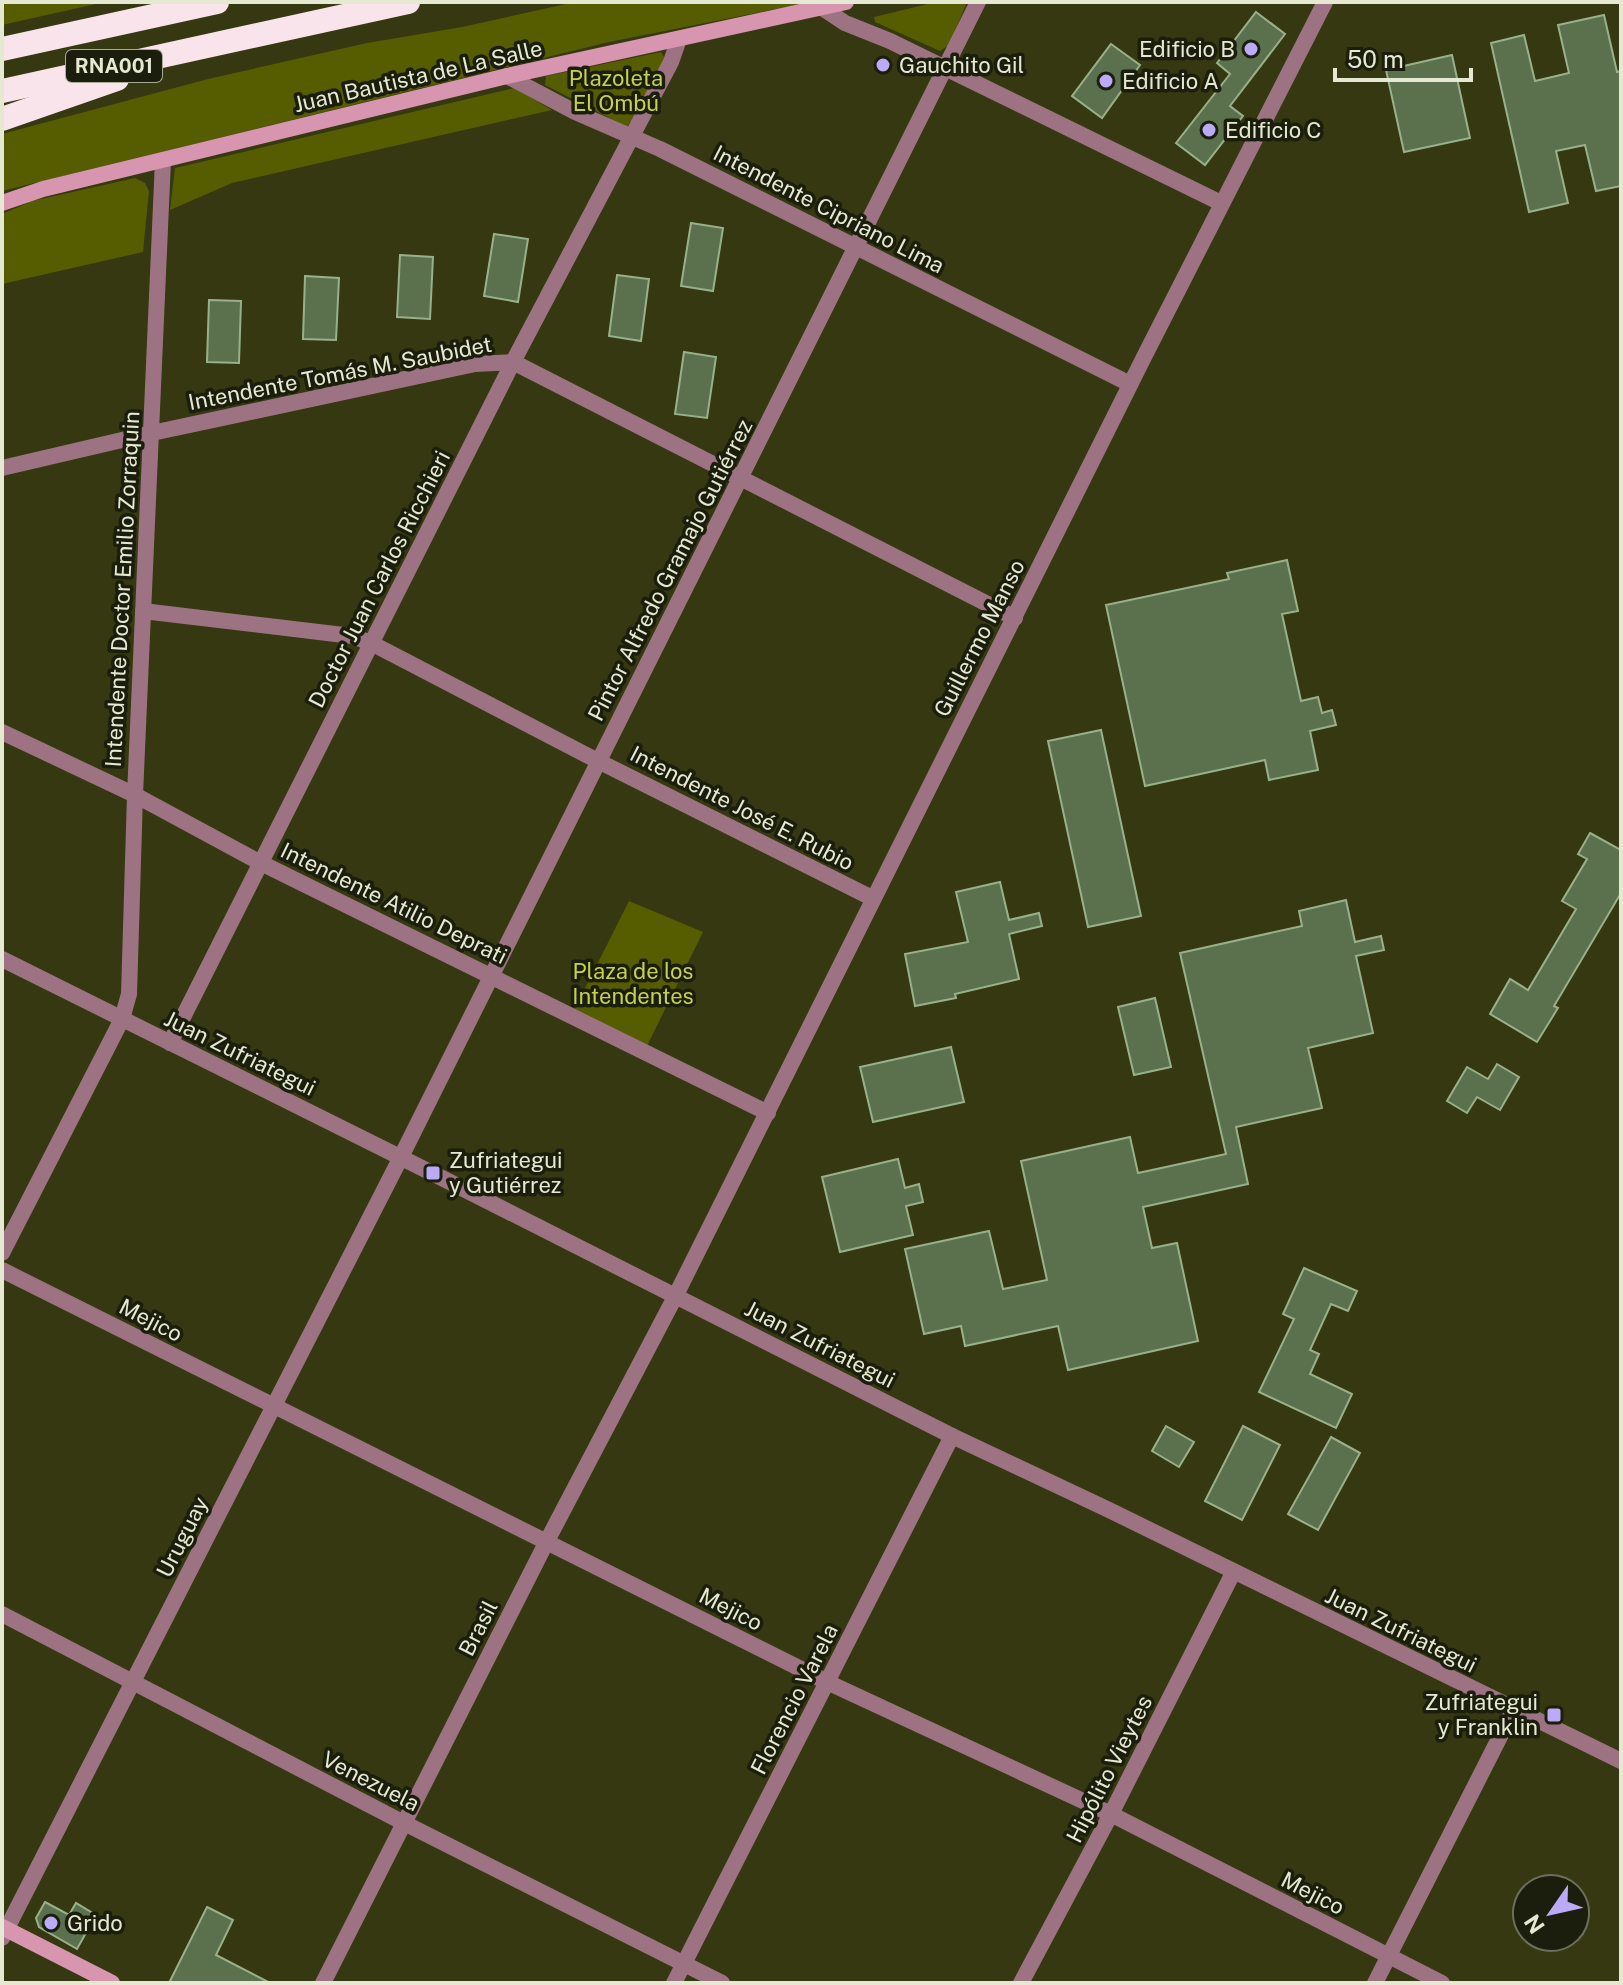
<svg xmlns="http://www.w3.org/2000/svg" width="1623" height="1985" viewBox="0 0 1623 1985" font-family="'Public Sans',sans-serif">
<rect width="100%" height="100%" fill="#353810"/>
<!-- green -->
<g fill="#565c00">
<path d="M2,2H105L2,25Z"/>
<path d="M575,2H812L609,42L2,191V134L208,79L367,43L462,27Z"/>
<path d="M936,2H967L949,45L940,51L875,22L874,17Z"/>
<path d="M661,52L666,60L627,127L545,85L546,76Z"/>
<path d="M514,88L552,110L232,183L170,210L175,168Z"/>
<path d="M135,178L145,183L149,191L143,252L2,284V214L32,201Z"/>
<path d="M629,901L703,932L647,1046L574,1010Z"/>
</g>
<!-- building -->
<g fill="#5b714d" stroke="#99b18b" stroke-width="2">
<path d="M1256,12L1285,34L1230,106L1243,116L1205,165L1176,143L1230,74L1217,63Z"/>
<path d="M1604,15L1617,72L1621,71V186L1596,191L1585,145L1556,151L1568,203L1529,212L1491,43L1524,35L1535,81L1569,73L1558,25Z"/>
<path d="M1111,44L1140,65L1102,118L1072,96Z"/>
<path d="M1452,55L1470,138L1404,152L1386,70Z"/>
<path d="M691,223L723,228L713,291L681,286Z"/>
<path d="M494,234L528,239L518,302L484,296Z"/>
<path d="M400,255L433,257L430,319L397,317Z"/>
<path d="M617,275L649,279L641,341L609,336Z"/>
<path d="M305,276L339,278L336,340L303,339Z"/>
<path d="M209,300L241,301L239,363L207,362Z"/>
<path d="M684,352L716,357L707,418L675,414Z"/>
<path d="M1287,560L1298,611L1282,614L1301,701L1318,697L1322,713L1332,710L1336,725L1310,731L1318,770L1269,780L1265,760L1145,786L1106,605L1229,579L1227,573Z"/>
<path d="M1101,730L1141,916L1088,927L1048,741Z"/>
<path d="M1590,833L1621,850V893L1554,1006L1558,1008L1537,1042L1490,1014L1510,979L1528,990L1576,909L1562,901L1587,859L1578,854Z"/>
<path d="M1000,882L1009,920L1039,913L1042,926L1009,934L1019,979L955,994L956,998L915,1006L905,954L968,942L956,892Z"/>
<path d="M1346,900L1355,942L1381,936L1384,950L1356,956L1373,1033L1308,1048L1322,1108L1236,1127L1248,1184L1143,1207L1152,1248L1177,1243L1198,1341L1068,1370L1058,1326L965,1346L961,1326L924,1334L905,1249L989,1231L1003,1289L1047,1280L1021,1161L1130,1137L1138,1173L1226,1154L1180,953L1302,926L1299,911Z"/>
<path d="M1155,998L1171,1067L1134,1075L1118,1007Z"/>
<path d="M951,1047L964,1102L873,1122L860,1067Z"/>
<path d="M1497,1064L1519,1077L1500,1110L1477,1097L1467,1113L1447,1101L1467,1067L1488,1079Z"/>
<path d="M898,1159L905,1188L919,1184L923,1202L906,1206L913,1235L840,1252L822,1177Z"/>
<path d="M1304,1268L1357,1291L1348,1311L1331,1304L1310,1350L1319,1354L1310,1374L1352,1394L1336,1428L1259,1392L1294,1319L1283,1314Z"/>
<path d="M1166,1426L1194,1442L1179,1467L1152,1451Z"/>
<path d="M1243,1426L1280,1445L1242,1520L1205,1501Z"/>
<path d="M1331,1437L1360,1453L1318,1530L1288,1514Z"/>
<path d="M45,1902L69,1915L76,1903L96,1915L77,1949L39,1927L36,1918Z"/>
<path d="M207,1907L233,1920L216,1955L270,1983H169Z"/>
</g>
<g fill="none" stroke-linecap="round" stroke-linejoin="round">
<!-- street -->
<g stroke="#9d7383" stroke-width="16">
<path d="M821,7L845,23L890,41L1221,203"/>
<path d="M507,76L575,112L660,149L1130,384"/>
<path d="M2,468L152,433L475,364L513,362L1015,618"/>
<path d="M143,611L352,636L371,643L598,761L872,898"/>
<path d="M2,732L135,795L259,862L768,1113"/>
<path d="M2,959L440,1177L952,1436L1107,1509L1621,1761"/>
<path d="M170,1043L513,362L671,62L679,39"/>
<path d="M2,1253L122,1019L129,994L135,795L163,160"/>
<path d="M2,1270L827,1682L1111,1814L1442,1983"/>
<path d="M2,1614L404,1823L722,1983"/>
<path d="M2,1938L401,1157L978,2"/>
<path d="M323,1983L547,1541L676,1295L1144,357L1325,2"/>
<path d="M674,1983L952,1436"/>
<path d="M1021,1983L1111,1814L1233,1573"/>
<path d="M1375,1983L1514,1709"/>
</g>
<!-- secondary -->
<g stroke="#d795af" stroke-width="16">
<path d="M2,203L43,189L507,76L846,2"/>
<path d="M2,1927L112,1983"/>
</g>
<!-- highway -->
<g stroke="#f9e4eb" stroke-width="24">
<path d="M2,49L217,2"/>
<path d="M2,91L408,2"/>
<path d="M2,119L117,79"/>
</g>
</g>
<!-- markers -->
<g fill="#bbaaf6" stroke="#1c1e0d" stroke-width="3">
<circle cx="1251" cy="49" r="8"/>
<circle cx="883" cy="65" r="8"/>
<circle cx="1106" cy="81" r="8"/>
<circle cx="1209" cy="130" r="8"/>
<rect x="425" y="1165" width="16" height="16" rx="4"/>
<rect x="1546" y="1707" width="16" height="16" rx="4"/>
<circle cx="51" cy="1923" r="8"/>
</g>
<g text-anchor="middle" stroke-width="7" stroke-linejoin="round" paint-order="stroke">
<!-- shield labels -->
<rect fill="#1c1e0d" stroke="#a9ac97" stroke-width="2" x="66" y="50" width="96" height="32" rx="6"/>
<g font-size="20" font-weight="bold" fill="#e5e9d2">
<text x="114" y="73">RNA001</text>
</g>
<!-- poi labels -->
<g font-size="22" fill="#e5e9d2" stroke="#1c1e0d" text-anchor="start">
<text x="1235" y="57" text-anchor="end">Edificio B</text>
<text x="899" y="73">Gauchito Gil</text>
<text x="1122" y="89">Edificio A</text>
<text x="1225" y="138">Edificio C</text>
<text x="449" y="1168">Zufriategui<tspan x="449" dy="25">y Gutiérrez</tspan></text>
<text x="1538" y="1710" text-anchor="end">Zufriategui<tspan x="1538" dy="25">y Franklin</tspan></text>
<text x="67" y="1931">Grido</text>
</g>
<!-- street labels -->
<g font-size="22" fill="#e5e9d2" stroke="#1c1e0d">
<text transform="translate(418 76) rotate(-13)" y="8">Juan Bautista de La Salle</text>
<text transform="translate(829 209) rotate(27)" y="8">Intendente Cipriano Lima</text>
<text transform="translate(340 373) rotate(-11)" y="8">Intendente Tomás M. Saubidet</text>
<text transform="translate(670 570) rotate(-63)" y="8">Pintor Alfredo Gramajo Gutiérrez</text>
<text transform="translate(379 579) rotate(-63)" y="8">Doctor Juan Carlos Ricchieri</text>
<text transform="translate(122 589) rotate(-87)" y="8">Intendente Doctor Emilio Zorraquin</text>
<text transform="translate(979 638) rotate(-63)" y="8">Guillermo Manso</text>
<text transform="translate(742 808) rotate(27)" y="8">Intendente José E. Rubio</text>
<text transform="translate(394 903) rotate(26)" y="8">Intendente Atilio Deprati</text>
<text transform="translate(240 1053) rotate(26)" y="8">Juan Zufriategui</text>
<text transform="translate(151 1320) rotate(27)" y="8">Mejico</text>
<text transform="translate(820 1344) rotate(27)" y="8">Juan Zufriategui</text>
<text transform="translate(182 1537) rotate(-63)" y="8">Uruguay</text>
<text transform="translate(731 1609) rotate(27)" y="8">Mejico</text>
<text transform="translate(478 1628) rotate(-63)" y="8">Brasil</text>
<text transform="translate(1401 1630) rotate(26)" y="8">Juan Zufriategui</text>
<text transform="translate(794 1699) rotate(-63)" y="8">Florencio Varela</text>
<text transform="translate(1109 1769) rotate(-63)" y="8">Hipólito Vieytes</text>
<text transform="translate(371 1781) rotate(27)" y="8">Venezuela</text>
<text transform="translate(1313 1893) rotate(27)" y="8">Mejico</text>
</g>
<!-- park labels -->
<g font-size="22" fill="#c6d24b" stroke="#1c1e0d">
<text x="616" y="86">Plazoleta<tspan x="616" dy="25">El Ombú</tspan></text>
<text x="633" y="979">Plaza de los<tspan x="633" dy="25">Intendentes</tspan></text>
</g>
</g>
<!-- border -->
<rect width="1623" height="1985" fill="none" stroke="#e5e9d2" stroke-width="8"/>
<!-- north arrow -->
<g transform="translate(1551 1913) rotate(236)"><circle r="38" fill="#1c1e0d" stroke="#6c6f5c" stroke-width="2"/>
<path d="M0-6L14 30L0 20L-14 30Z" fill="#bbaaf6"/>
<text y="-12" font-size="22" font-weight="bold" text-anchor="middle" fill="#e5e9d2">N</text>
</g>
<!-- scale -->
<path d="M1335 68v12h136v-12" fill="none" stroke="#e5e9d2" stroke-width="4"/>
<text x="1347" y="68" font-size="24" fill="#e5e9d2" stroke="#1c1e0d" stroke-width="6" paint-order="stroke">50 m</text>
</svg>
